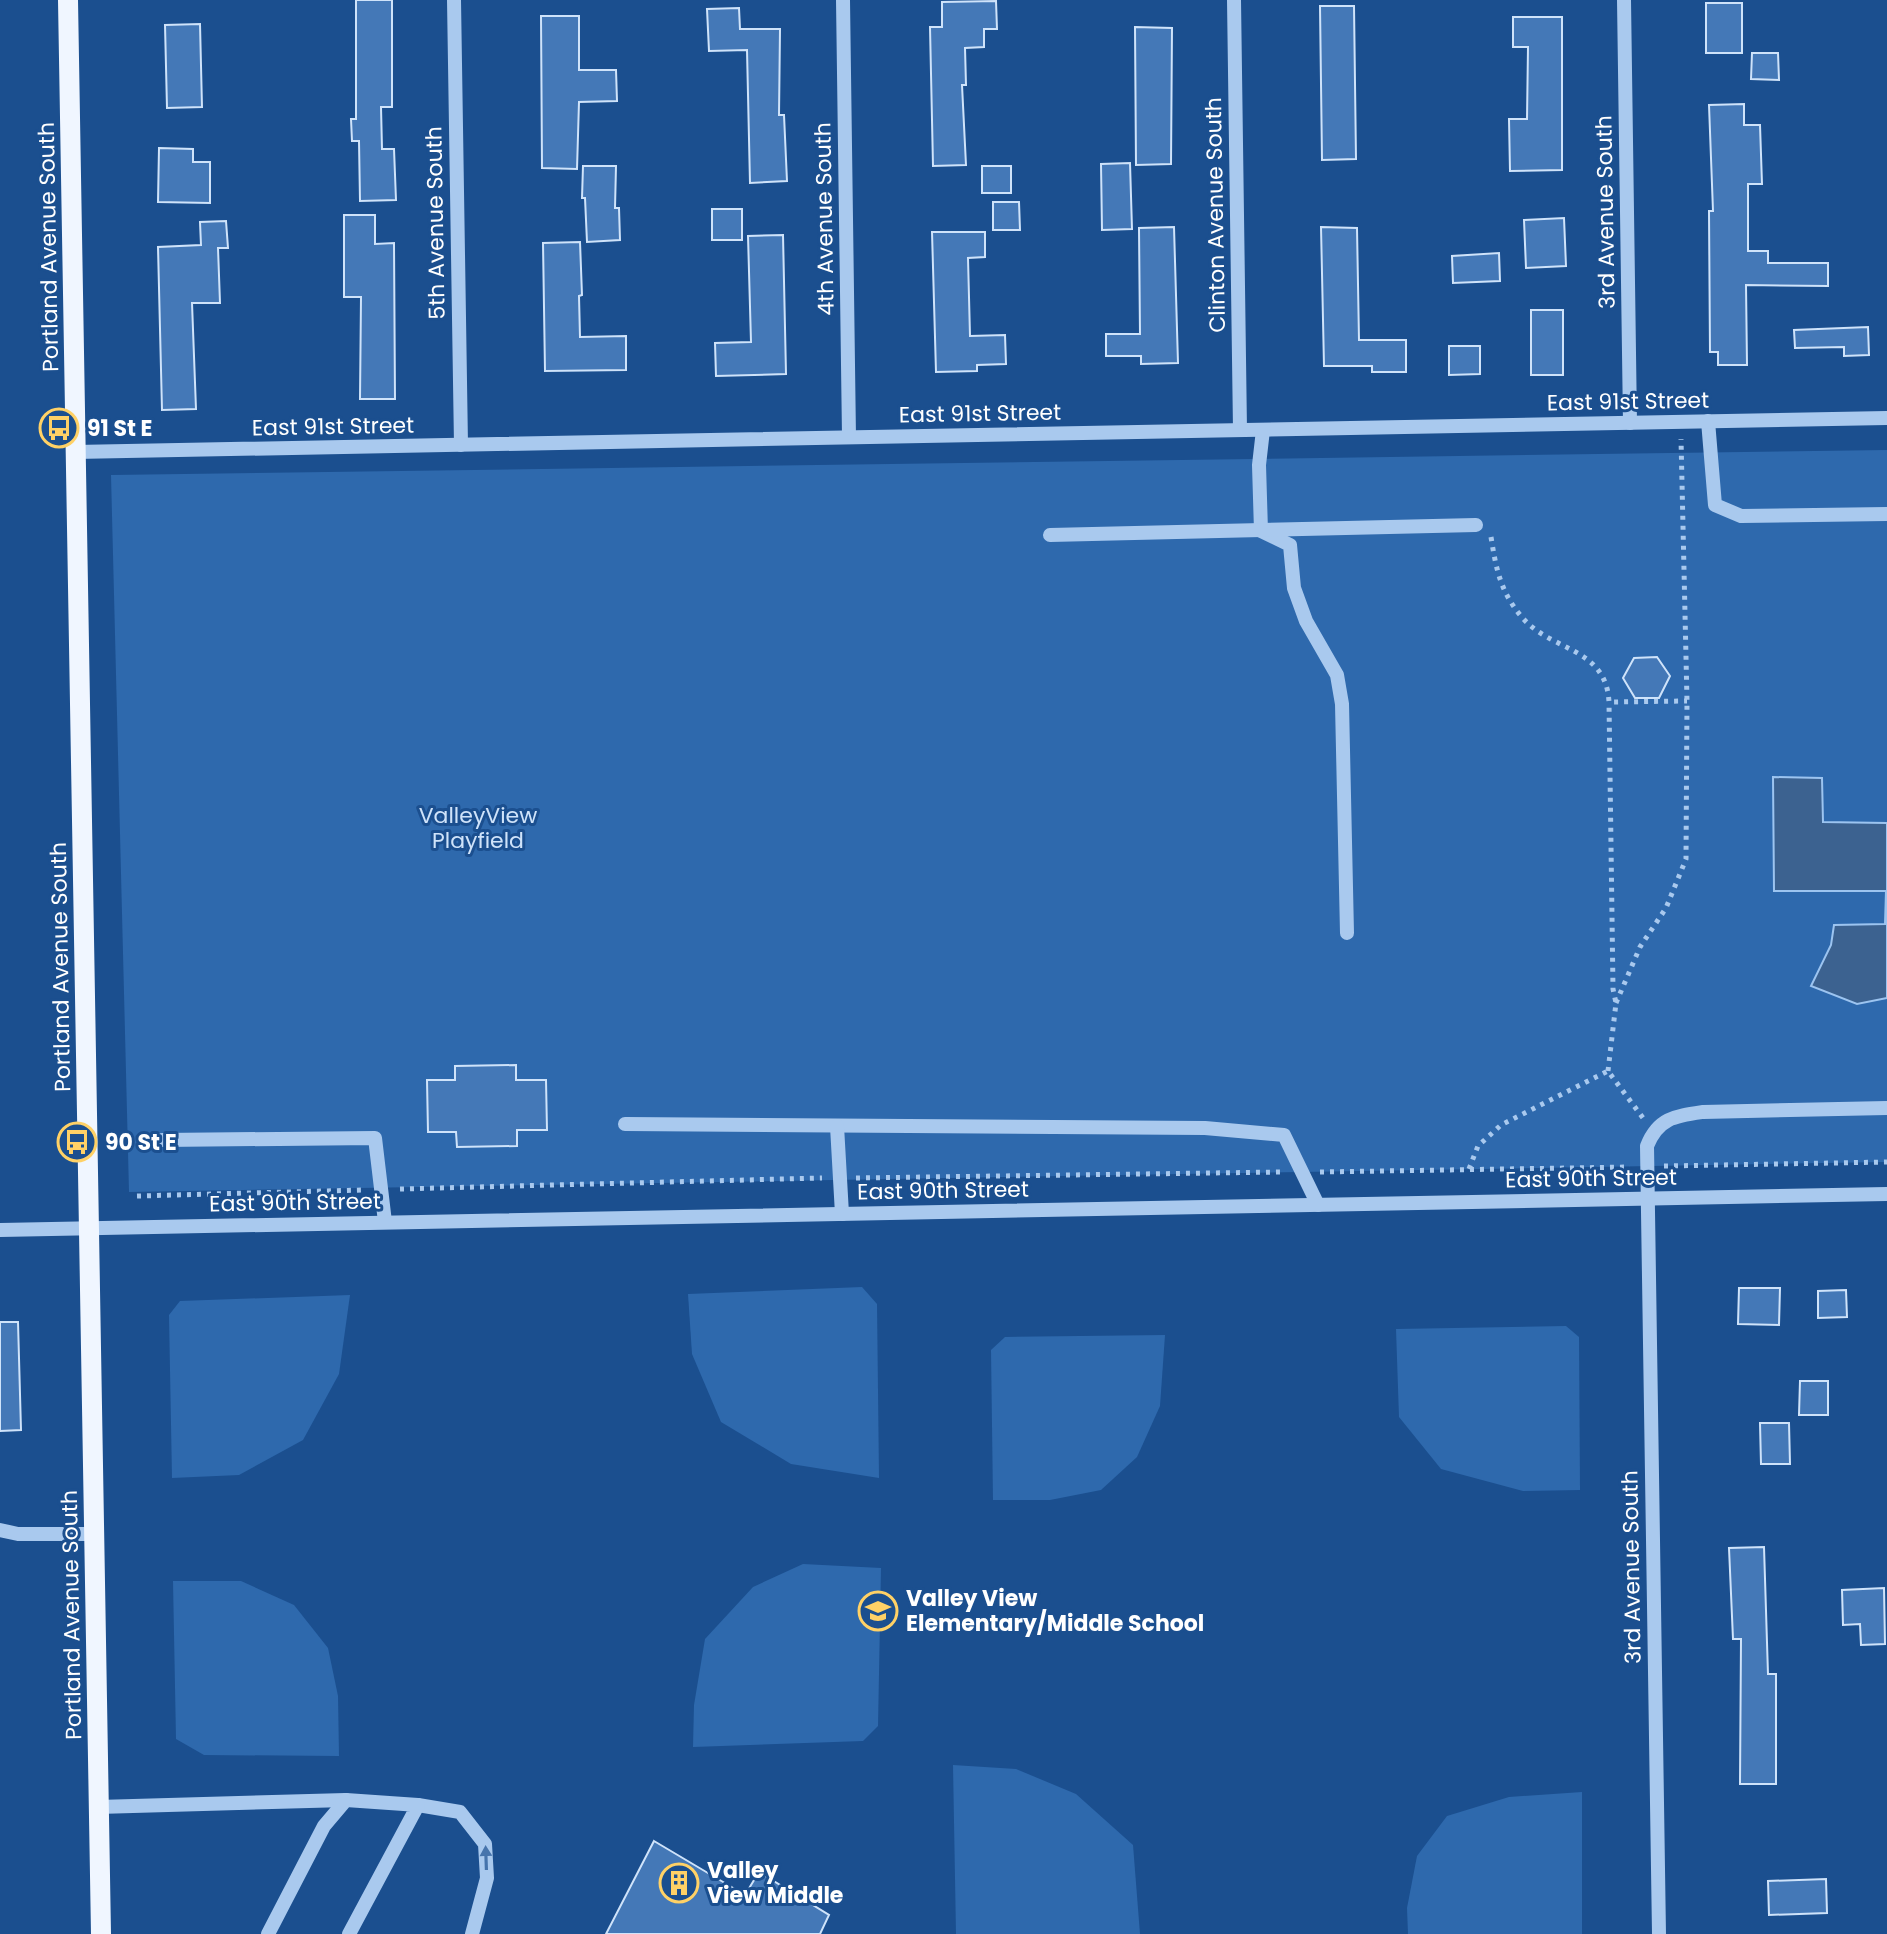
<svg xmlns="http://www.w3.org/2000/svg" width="1887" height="1934" viewBox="0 0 1887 1934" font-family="Poppins,sans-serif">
<rect width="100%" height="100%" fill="#1b4f8f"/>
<!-- green -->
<g fill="#2e69ad">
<path d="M1887,450V1162L129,1192L111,475Z"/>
<path d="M862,1287L877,1304L879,1478L791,1464L721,1422L692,1354L688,1294Z"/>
<path d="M350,1295L339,1374L303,1440L239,1475L172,1478L169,1315L180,1301Z"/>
<path d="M1566,1326L1579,1337L1580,1490L1523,1491L1441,1469L1399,1417L1396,1329Z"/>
<path d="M1165,1335L1160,1406L1137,1457L1101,1490L1050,1500H993L991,1350L1005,1337Z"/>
<path d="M803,1564L881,1568L878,1726L863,1741L693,1747L694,1705L705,1639L753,1587Z"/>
<path d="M173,1581H241L294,1605L328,1648L338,1696L339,1756L204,1755L176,1739Z"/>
<path d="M953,1765L1016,1769L1076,1794L1133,1845L1140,1934H956Z"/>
<path d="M1582,1792V1934H1408L1407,1908L1417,1856L1447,1816L1509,1797Z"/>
</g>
<!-- water -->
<path fill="#3c6290" stroke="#9cc4f0" stroke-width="2" d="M1773,777L1822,778L1823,822L1887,823V998L1857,1004L1811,986L1831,945L1834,925L1885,924L1886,891H1774Z"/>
<!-- building -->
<g fill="#4478b7" stroke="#cfe3fa" stroke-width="2">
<path d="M356,0H392V107H381L382,149H394L396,200L360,201L359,141H352L351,119H356Z"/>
<path d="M996,1L997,29H984V47L965,48L966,85H962L966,165L933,166L930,27H942V2Z"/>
<rect x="1706" y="3" width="36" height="50"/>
<path d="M1320,6H1354L1356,159L1322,160Z"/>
<path d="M739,8L740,29H780L779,115H784L787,181L750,183L747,50L709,51L707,9Z"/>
<path d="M541,16H579V70H616L617,101L579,102L577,169L542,168Z"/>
<path d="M1513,17H1562V170L1510,171L1509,119H1527L1528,47H1513Z"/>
<path d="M200,24L202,107L167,108L165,25Z"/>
<path d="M1135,27L1172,28L1171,164L1136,165Z"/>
<path d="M1752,53H1778L1779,80L1751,79Z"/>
<path d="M1744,104V125H1760L1762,184H1748V251H1768V263H1828V286L1746,285L1747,365H1718V352H1710L1709,211H1713L1709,105Z"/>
<path d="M159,148L193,149V162H210V203L158,202Z"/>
<path d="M1130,163L1132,229L1102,230L1101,164Z"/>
<path d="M583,166H616L615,208H619L620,240L587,242L585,198H582Z"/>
<rect x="982" y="166" width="29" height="27"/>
<path d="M993,202H1019L1020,230H993Z"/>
<rect x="712" y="209" width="30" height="31"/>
<path d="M344,215H375V244L394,243L395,399H360L361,297H344Z"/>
<path d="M1564,218L1566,266L1526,268L1524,220Z"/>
<path d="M226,221L228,248H218L220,303H192L196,409L162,410L158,247L201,245L200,222Z"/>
<path d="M1174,227L1178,363L1141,364V356H1106V334H1140L1139,228Z"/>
<path d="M1321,227L1357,228L1359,340H1406V372H1372V366H1324Z"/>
<path d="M932,232H985V257L968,258L970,336L1005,335L1006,364L977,365V371L936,372Z"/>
<path d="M783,235L786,374L716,376L715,343L751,342L748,236Z"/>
<path d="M580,242L582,295L579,296L580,337L626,336V370L545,371L543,243Z"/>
<path d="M1499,253L1500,281L1453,283L1452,256Z"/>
<rect x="1531" y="310" width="32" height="65"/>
<path d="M1868,327L1869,355L1844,356V347L1795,348L1794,330Z"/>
<path d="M1449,346H1480V374L1449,375Z"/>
<path d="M1657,657L1670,676L1659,698H1635L1623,678L1634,658Z"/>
<path d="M516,1065V1080H546L547,1130H517V1146L457,1147L456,1132H428L427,1080H455V1066Z"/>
<path d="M1739,1288H1780L1779,1325L1738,1324Z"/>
<path d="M1846,1290L1847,1317L1818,1318V1291Z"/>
<path d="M0,1322H18L21,1430L0,1431Z"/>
<path d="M1800,1381H1828V1415H1799Z"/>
<path d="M1760,1423H1789L1790,1464H1761Z"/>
<path d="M1764,1547L1768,1674H1776V1784H1740L1741,1639H1733L1729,1548Z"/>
<path d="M1884,1588L1885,1644L1861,1645L1860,1624L1843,1625L1842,1590Z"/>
<path d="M654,1841L745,1895L759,1872L829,1915L820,1934H606Z"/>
<path d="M1826,1879L1827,1913L1769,1915L1768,1881Z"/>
</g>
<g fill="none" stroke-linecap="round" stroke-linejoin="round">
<!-- path -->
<g stroke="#a9c9ee" stroke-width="5" stroke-dasharray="4 6" stroke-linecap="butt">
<path d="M1491,537C1496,568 1500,591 1521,616C1550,652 1606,646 1609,702L1687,701"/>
<path d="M1616,1003L1640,947L1666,908L1686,859L1687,701L1681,439"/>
<path d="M1608,1071L1616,1003L1613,989L1609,702"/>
<path d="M1664,1166L1887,1162"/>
<path d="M1469,1169L1478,1146L1501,1125L1608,1071L1643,1118"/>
<path d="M1320,1172L1630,1167"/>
<path d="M856,1178L1282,1172"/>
<path d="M400,1189L822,1178"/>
<path d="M137,1196L362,1190"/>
</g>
<!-- minor -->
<g stroke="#a9c9ee" stroke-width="14">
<path d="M454,0L461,445"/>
<path d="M843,0L849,437"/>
<path d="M1234,0L1240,430"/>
<path d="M1624,0L1630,423"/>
<path d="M1708,421L1715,505L1741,516L1887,514"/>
<path d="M1263,430L1259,465L1261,531L1290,545L1294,588L1306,621L1337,675L1342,704L1347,933"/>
<path d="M75,452L1887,418"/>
<path d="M1050,535L1476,525"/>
<path d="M625,1124L1205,1128L1284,1135L1318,1205"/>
<path d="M837,1126L842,1214"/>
<path d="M162,1140L375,1138L385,1222"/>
<path d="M0,1230L1887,1194"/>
<path d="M0,1530L18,1534H94"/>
<path d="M418,1805L460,1812L485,1844L487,1878L472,1934"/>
<path d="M98,1807L346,1800"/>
<path d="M268,1934L324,1826L346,1800L418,1805L349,1934"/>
<path d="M1659,1934L1647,1146C1658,1118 1675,1116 1703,1112L1887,1108"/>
</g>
<!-- major -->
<path stroke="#f0f6ff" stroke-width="20" d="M68,0L101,1934"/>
</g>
<!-- one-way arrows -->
<defs><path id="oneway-solid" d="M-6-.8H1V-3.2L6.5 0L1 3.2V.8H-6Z" transform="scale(2)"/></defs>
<use fill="#4674ac" href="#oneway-solid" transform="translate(486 1858) rotate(-92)"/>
<!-- icons -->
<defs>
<g id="bus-ring" transform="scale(2)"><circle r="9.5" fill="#1b4f8f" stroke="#ffd166" stroke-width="1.5"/><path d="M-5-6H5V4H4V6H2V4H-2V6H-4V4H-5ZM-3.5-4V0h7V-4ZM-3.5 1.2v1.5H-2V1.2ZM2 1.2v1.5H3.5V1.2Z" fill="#ffd166"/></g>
<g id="school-ring" transform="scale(2)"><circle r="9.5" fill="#1b4f8f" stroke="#ffd166" stroke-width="1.5"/><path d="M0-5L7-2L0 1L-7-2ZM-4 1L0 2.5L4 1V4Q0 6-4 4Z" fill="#ffd166"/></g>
<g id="building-ring" transform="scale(2)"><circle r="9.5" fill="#1b4f8f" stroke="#ffd166" stroke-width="1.5"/><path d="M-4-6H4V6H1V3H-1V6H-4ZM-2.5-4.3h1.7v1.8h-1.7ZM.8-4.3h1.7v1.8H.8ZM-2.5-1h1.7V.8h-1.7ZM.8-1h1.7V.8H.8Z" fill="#ffd166"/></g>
</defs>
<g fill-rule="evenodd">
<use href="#bus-ring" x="59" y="428"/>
<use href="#bus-ring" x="77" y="1142"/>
<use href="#school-ring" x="878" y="1611"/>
<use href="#building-ring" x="679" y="1883"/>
</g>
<g text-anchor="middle" stroke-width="6" stroke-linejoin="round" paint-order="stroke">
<!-- street labels -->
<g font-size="22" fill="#fff" stroke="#1b4f8f">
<text transform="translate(1605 212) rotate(-91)" y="8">3rd Avenue South</text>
<text transform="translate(1215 215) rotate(-91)" y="8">Clinton Avenue South</text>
<text transform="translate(824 219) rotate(-91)" y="8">4th Avenue South</text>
<text transform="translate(435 223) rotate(-91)" y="8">5th Avenue South</text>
<text transform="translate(48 247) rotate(-91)" y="8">Portland Avenue South</text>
<text transform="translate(1628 401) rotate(-1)" y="8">East 91st Street</text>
<text transform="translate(980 413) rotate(-1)" y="8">East 91st Street</text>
<text transform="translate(333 426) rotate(-1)" y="8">East 91st Street</text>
<text transform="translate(60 967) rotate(-91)" y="8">Portland Avenue South</text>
<text transform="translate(1591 1178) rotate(-1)" y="8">East 90th Street</text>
<text transform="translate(943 1190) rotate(-1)" y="8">East 90th Street</text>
<text transform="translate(295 1202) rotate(-1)" y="8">East 90th Street</text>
<text transform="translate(1631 1567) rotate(-91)" y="8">3rd Avenue South</text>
<text transform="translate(71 1615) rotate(-91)" y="8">Portland Avenue South</text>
</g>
<!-- poi labels -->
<g font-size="22" font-weight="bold" fill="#fff" stroke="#1b4f8f" text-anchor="start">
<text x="87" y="436">91 St E</text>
<text x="105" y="1150">90 St E</text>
<text x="906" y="1606">Valley View<tspan x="906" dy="25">Elementary/Middle School</tspan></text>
<text x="707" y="1878">Valley<tspan x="707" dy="25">View Middle</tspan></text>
</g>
<!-- park labels -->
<g font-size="22" fill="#cfe3fa" stroke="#1b4f8f">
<text x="478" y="823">ValleyView<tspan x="478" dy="25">Playfield</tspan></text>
</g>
</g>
</svg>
